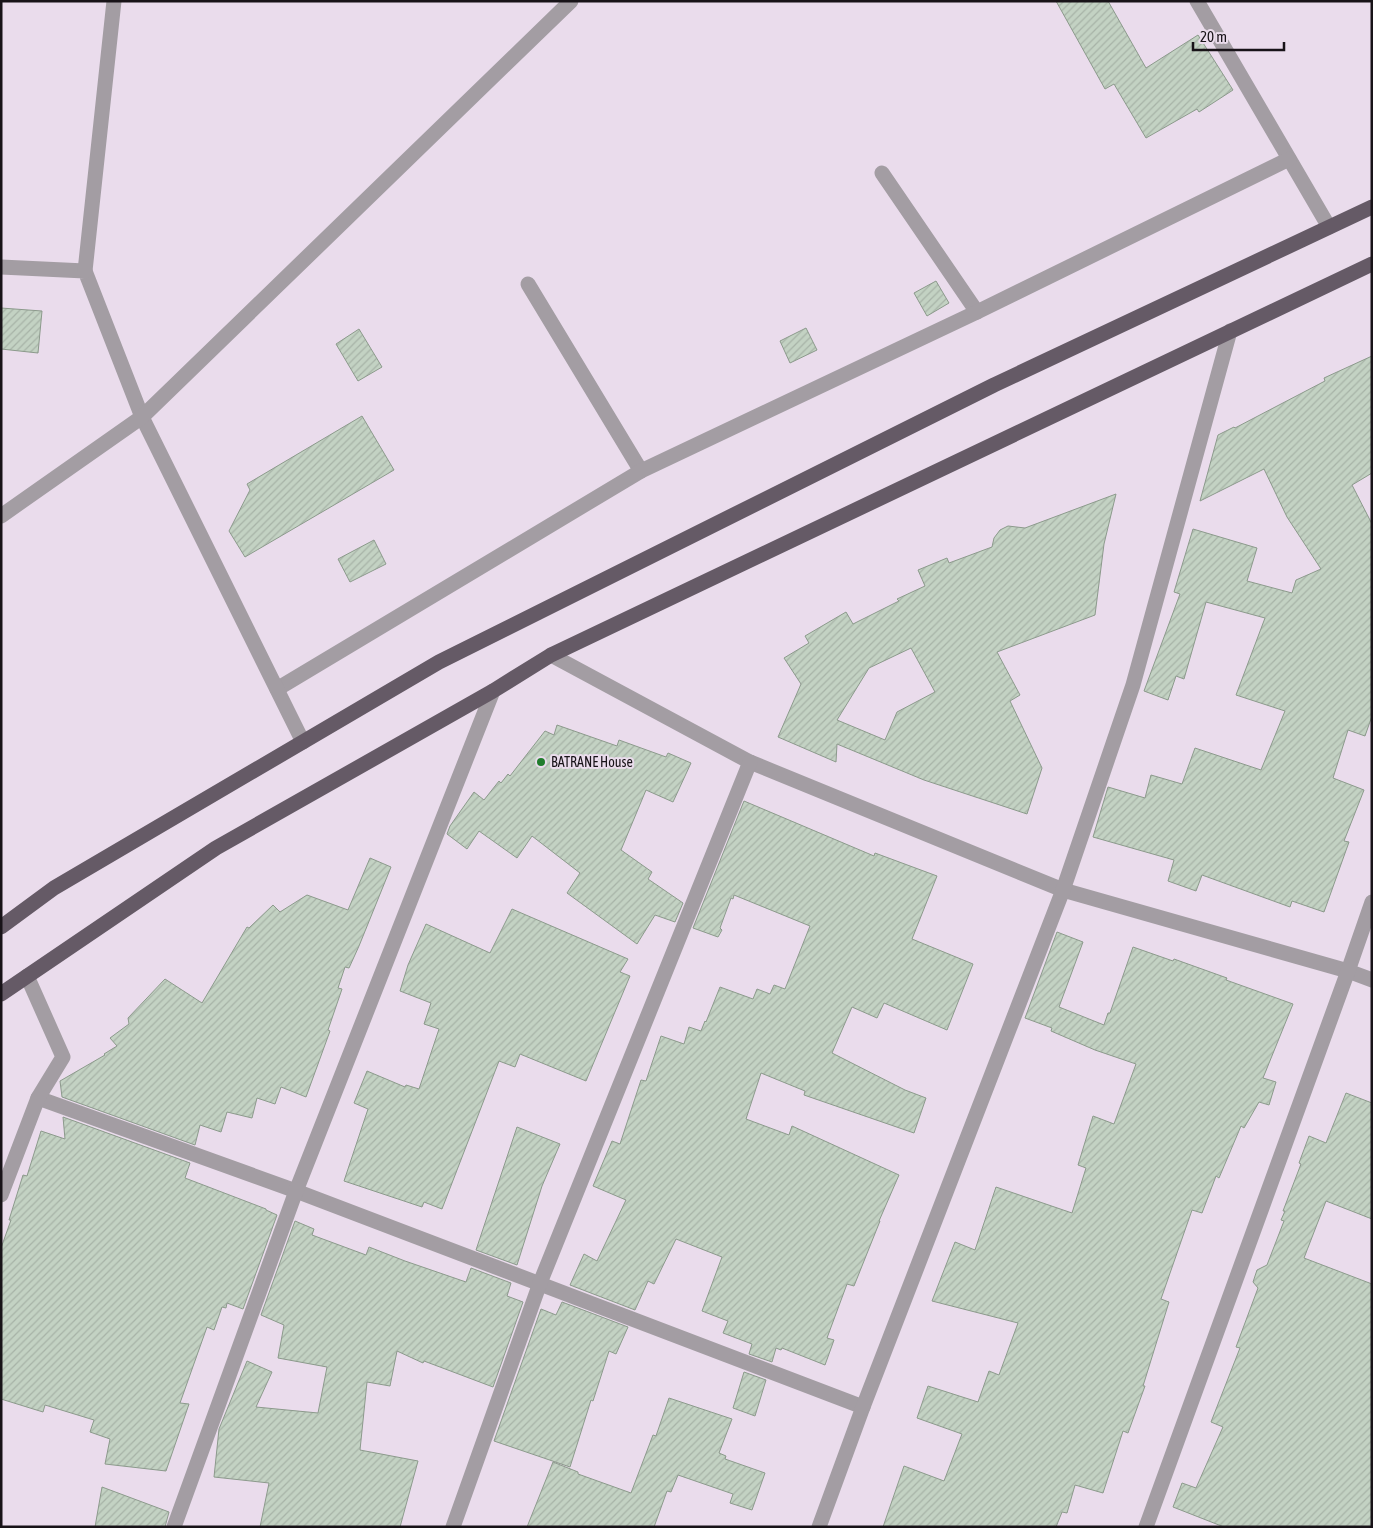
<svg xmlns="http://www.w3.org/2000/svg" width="1373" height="1528" viewBox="0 0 1373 1528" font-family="'Asap Condensed',sans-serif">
<defs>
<pattern id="building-hatch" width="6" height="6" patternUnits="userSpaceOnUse" patternTransform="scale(1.25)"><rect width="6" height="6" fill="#c3d2c3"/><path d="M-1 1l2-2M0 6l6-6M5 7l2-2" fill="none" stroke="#a7b3a7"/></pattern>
</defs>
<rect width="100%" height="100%" fill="#eadcec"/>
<!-- building -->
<g fill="url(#building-hatch)" stroke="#8c9a8c" fill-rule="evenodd">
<path d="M1056,1H1108L1146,68L1198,35L1233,90L1199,112L1197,109L1146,138L1114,84L1105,89Z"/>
<path d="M936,281L949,303L927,316L914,293Z"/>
<path d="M1,308L42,311L38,353L1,349Z"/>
<path d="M806,328L817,350L790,363L780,341Z"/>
<path d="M359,329L382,367L358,381L336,344Z"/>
<path d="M1372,356V473L1352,485L1372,524V716L1365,736L1348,730L1333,778L1364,790L1344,841L1349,842L1324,912L1292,901L1290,907L1202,875L1196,891L1168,881L1174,860L1093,837L1108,787L1145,798L1151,775L1182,784L1195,748L1261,770L1285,711L1236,695L1265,618L1206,602L1184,679L1176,676L1168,700L1144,691L1180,594L1174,592L1193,529L1257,548L1247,581L1292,593L1296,580L1321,569L1287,517L1264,469L1200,501L1218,435L1234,427L1235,428L1325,381L1324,378Z"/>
<path d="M362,416L394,470L245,557L229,531L250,490L247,484Z"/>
<path d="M1116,494L1104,544L1095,615L997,652L1020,695L1010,701L1042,768L1027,814L924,780L837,744L836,762L778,737L801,684L784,658L809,643L805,636L846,612L853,624L899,601L897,599L925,586L918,570L947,558L949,563L992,547L994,538L1000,530L1008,526L1025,528ZM911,648L935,692L897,712L885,740L837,720L869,668Z"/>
<path d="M374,540L386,564L350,582L338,559Z"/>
<path d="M557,725L617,746L619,740L666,757L668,753L691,763L673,802L646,790L621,850L652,872L648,879L683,903L675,922L655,915L637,944L567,893L580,873L532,836L517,858L479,831L467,849L447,834L450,826L474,792L484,800L499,781L501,783L508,774L510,776L545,731L554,735Z"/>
<path d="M744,801L874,856L875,853L937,876L912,939L973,964L947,1030L884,1003L877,1018L852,1007L832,1053L905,1090L926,1098L914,1133L804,1095L805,1091L761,1073L746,1119L789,1135L792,1126L899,1175L879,1221H880L854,1286L847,1284L827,1338L834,1340L825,1365L782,1348L781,1350L776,1348L772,1362L749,1354L752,1344L723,1333L728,1321L702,1311L722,1257L676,1239L654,1284L648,1281L635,1310L570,1285L584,1254L597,1261L626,1200L593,1186L612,1141L620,1144L641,1080L646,1081L661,1036L684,1044L689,1027L701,1031L705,1021L706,1022L720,987L753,999L757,989L770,994L774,985L785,989L810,926L734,895L733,899L731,898L720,928L722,930L718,937L693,928Z"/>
<path d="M370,858L391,867L359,946L349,968L345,967L338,988L342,989L328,1030L330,1031L306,1097L281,1087L275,1104L257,1098L252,1118L227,1112L221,1132L200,1125L195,1145L62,1097L60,1081L105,1055L104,1054L117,1046L110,1038L129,1024L128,1018L165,979L202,1003L247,927L249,928L273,905L280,912L307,895L348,910Z"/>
<path d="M512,909L628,959L620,972L630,976L586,1081L520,1054L515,1067L499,1061L442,1209L424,1202L422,1207L344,1181L368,1109L354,1103L367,1071L405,1087L406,1085L419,1089L439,1029L424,1024L431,1003L400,991L408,965L426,924L490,953Z"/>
<path d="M1057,932L1083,942L1059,1007L1104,1025L1108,1013H1110L1133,947L1173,961L1174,959L1227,978L1226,980L1293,1004L1263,1078L1276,1082L1269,1105L1259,1102L1244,1128L1241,1126L1219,1178L1216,1176L1202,1213L1192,1210L1161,1299L1169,1302L1143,1386H1145L1128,1433L1123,1431L1103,1493L1075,1485L1067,1513L1062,1512L1056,1527H883L904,1466L944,1481L962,1434L917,1418L928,1386L978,1402L989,1371L999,1375L1018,1323L932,1301L955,1242L975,1250L996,1187L1072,1213L1086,1168L1078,1165L1093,1116L1114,1124L1136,1064L1095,1050L1051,1031L1052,1028L1025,1018Z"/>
<path d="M1346,1093L1372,1103V1219L1326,1201L1304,1258L1372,1284V1527H1224L1173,1507L1182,1483L1196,1488L1223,1427L1211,1422L1240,1348L1236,1347L1258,1288L1253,1282L1257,1270L1267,1265L1284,1221L1281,1220L1285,1211H1283L1301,1164L1299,1163L1309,1136L1326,1143Z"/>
<path d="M63,1117L190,1163L185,1178L266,1209V1210L277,1215L243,1309L227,1303L226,1308L222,1307L214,1330L207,1327L180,1403L189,1404L166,1471L105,1464L110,1439L90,1432L94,1420L45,1405L43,1412L1,1399V1248L11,1220H9L23,1175L27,1176L41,1131L65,1139Z"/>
<path d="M517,1127L560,1144L542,1186L517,1265L476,1250Z"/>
<path d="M295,1221L314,1229L312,1235L366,1255L369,1247L405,1261L466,1282L471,1268L511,1283L507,1296L523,1302L493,1387L424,1361L423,1363L397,1351L390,1386L367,1382L360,1450L418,1461L400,1527H260L269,1483L214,1477L219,1429L247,1361L272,1372L256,1407L318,1413L327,1367L278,1358L284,1325L261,1315Z"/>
<path d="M562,1302L628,1327L616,1354L609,1351L593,1401L591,1400L570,1467L494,1441L541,1309L556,1315Z"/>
<path d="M744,1372L766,1380L755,1416L733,1408Z"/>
<path d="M669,1398L732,1419L719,1453L726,1456L725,1459L765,1473L752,1510L730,1503L733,1494L678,1475L671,1492L667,1491L654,1527H527L553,1462L578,1472V1474L631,1493L653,1435L656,1436Z"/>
<path d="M102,1487L169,1512L165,1527H95Z"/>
</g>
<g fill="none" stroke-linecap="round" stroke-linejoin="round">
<!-- service -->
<g stroke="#a39da3" stroke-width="15">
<path d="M1197,1L1329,227"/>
<path d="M882,173L977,312"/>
<path d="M528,284L641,471"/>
<path d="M277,689L641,471L977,312L1289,159"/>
</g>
<!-- minor -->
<g stroke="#a39da3" stroke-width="15">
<path d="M1,267L85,271L142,417L303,742"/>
<path d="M85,271L114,1"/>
<path d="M1,516L142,417L571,1"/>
<path d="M551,655L750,762L1063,890L1348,971L1372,980"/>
<path d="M38,1098L296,1191L863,1407"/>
<path d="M1,1195L38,1098L63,1057L27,976"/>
<path d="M174,1527L296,1191L493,691"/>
<path d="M453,1527L540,1283L750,762"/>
<path d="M819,1527L863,1407L1063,890L1133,685L1230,331"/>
<path d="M1146,1527L1348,971L1372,902"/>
</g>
<!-- trunk -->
<g stroke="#655a66" stroke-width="15">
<path d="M1,927L54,888L439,662L994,385L1372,207"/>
<path d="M1,994L216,848L493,691L551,655L1372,264"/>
</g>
</g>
<!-- markers -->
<circle fill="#207d2d" stroke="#eadcec" stroke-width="2" cx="541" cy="762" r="5"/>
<g text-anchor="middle" stroke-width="4" stroke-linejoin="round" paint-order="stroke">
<!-- poi labels -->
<g font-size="14" fill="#181318" stroke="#eadcec" text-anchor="start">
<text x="551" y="767">BATRANE House</text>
</g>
</g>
<!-- border -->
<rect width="1373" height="1528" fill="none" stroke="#181318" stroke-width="5"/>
<!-- scale -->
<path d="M1193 42v8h91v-8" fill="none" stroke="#181318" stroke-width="2.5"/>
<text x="1200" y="42" font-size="15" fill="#181318" stroke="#eadcec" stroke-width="4" paint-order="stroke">20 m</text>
</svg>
